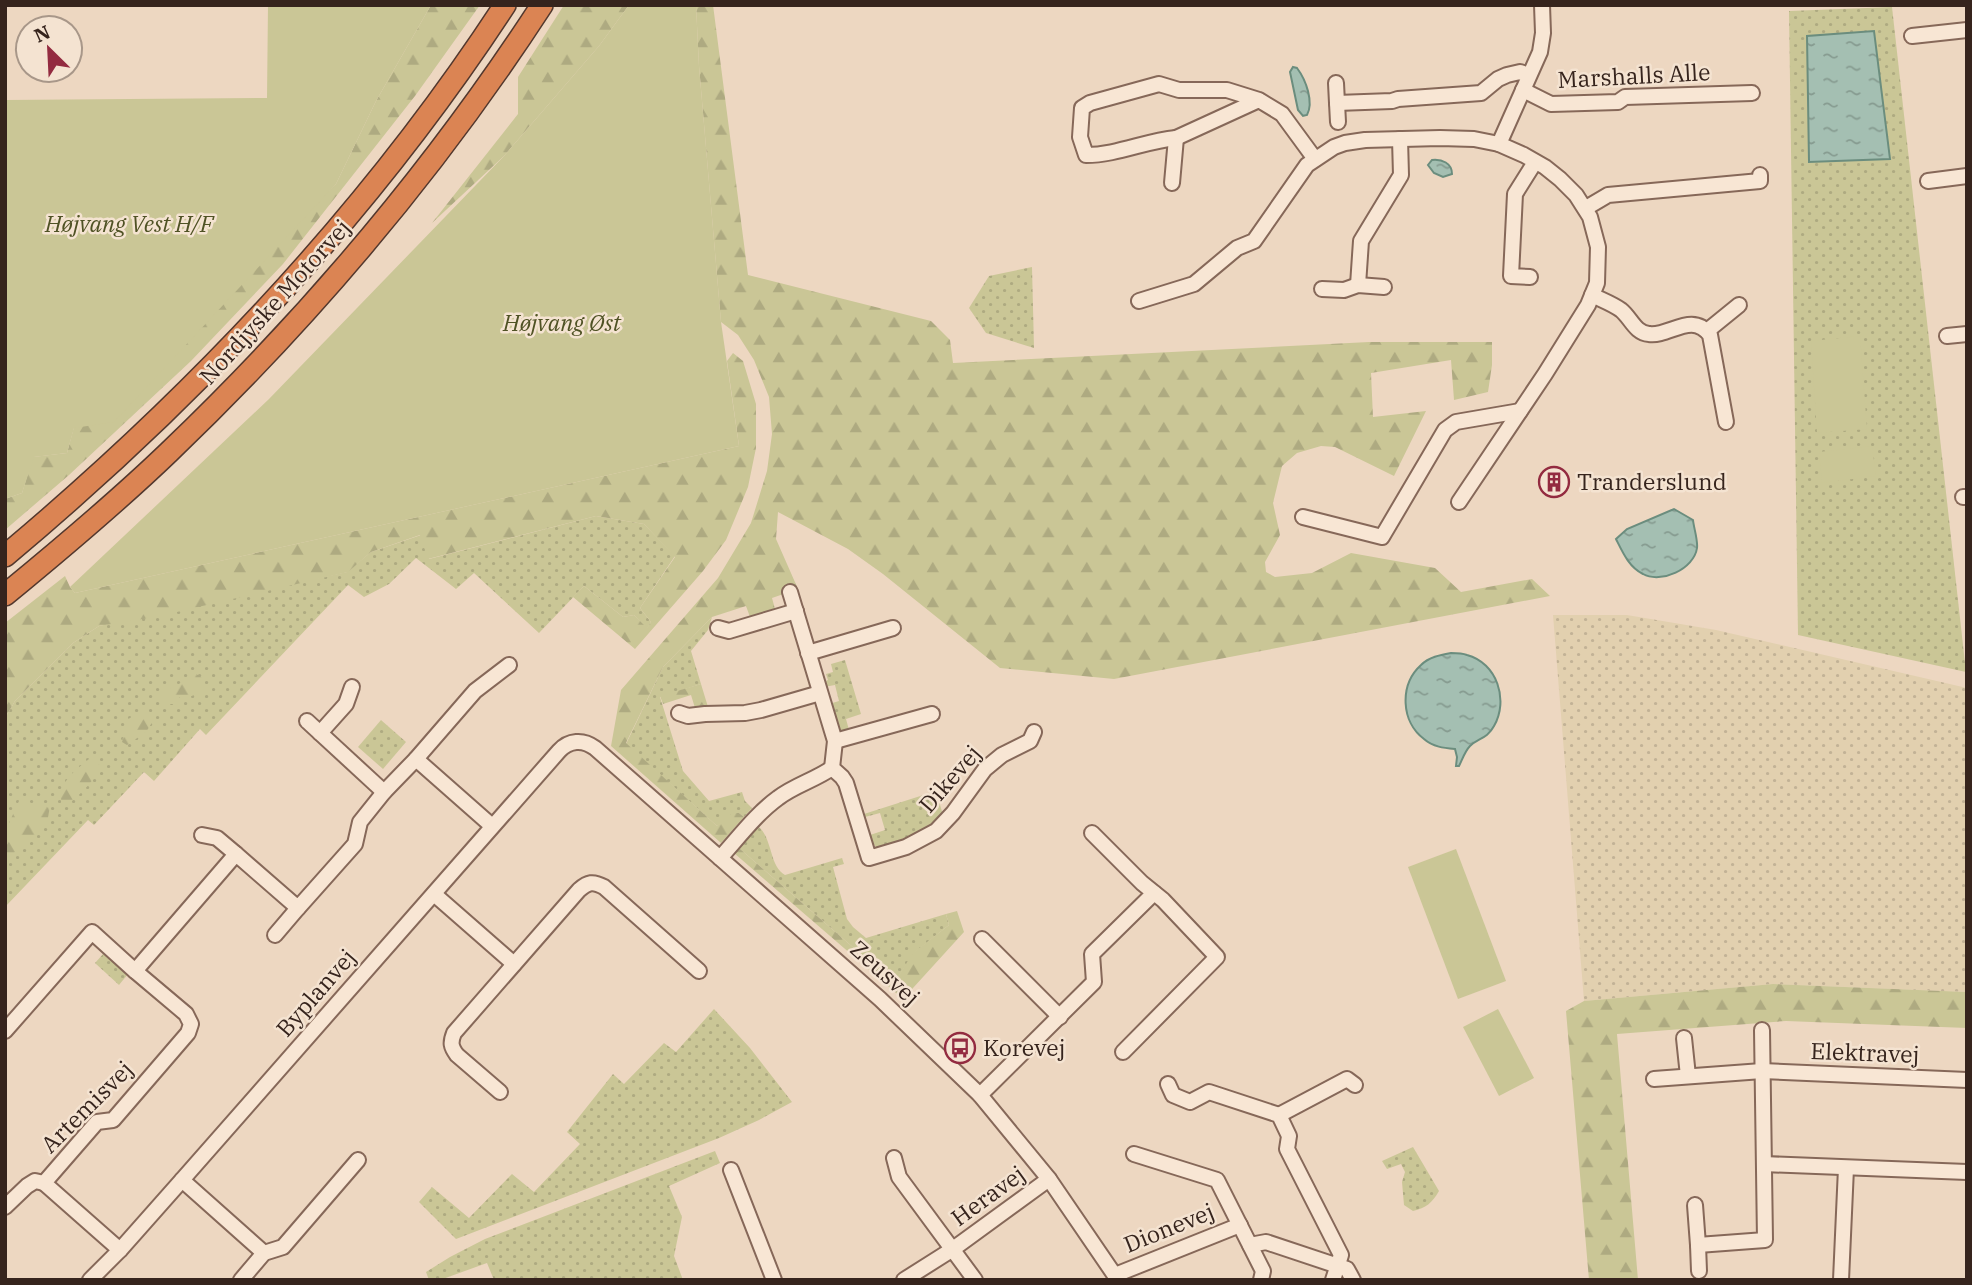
<svg xmlns="http://www.w3.org/2000/svg" width="1972" height="1285" viewBox="0 0 1972 1285" font-family="'IBM Plex Serif',serif">
<defs>
<pattern id="farmland-dots" width="8" height="8" patternUnits="userSpaceOnUse" patternTransform="scale(1.75)"><rect width="8" height="8" fill="#e2d0af"/><path d="M2 2h.1M6 6h.1" fill="none" stroke="#c2b296" stroke-width="1.8" stroke-linecap="round"/></pattern>
<pattern id="grass-dots" width="8" height="8" patternUnits="userSpaceOnUse" patternTransform="scale(1.75)"><rect width="8" height="8" fill="#cac696"/><path d="M2 2h.1M6 6h.1" fill="none" stroke="#aeaa81" stroke-width="1.8" stroke-linecap="round"/></pattern>
<pattern id="forest-firs" width="22" height="20" patternUnits="userSpaceOnUse" patternTransform="scale(1.75)"><rect width="22" height="20" fill="#cac696"/><path d="M5 1l3.5 6h-7zM16 11l3.5 6h-7z" fill="#aeaa81"/></pattern>
<pattern id="water-ripples" width="26" height="14" patternUnits="userSpaceOnUse" patternTransform="scale(1.75)"><rect width="26" height="14" fill="#a4bfb2"/><path d="M2 4q2-2 4 0t4 0M15 11q2-2 4 0t4 0" fill="none" stroke="#869b90"/></pattern>
</defs>
<rect width="100%" height="100%" fill="#edd7c1"/>
<!-- farmland -->
<path fill="url(#farmland-dots)" d="M1553,615H1627L1716,630L1967,688V992L1773,984L1584,1001Z"/>
<!-- grass -->
<g fill="url(#grass-dots)">
<path d="M1892,7L1966,672L1798,635L1789,11Z"/>
<path d="M1032,267L1034,348L986,333L969,308L989,276Z"/>
<path d="M596,516L644,524L675,556L640,608L651,622L647,629L634,615L623,617L584,586L539,633L474,573L456,589L416,558L389,584L364,597L348,585L206,735L200,729L154,781L144,772L94,825L88,820L5,907V718L15,701L73,643L99,626L347,572L371,552L421,535L429,559Z"/>
<path d="M712,617L708,630L691,651L701,684L660,697L683,771L709,801L742,792L745,801L752,808L744,817L739,813L717,826L626,744L663,667Z"/>
<path d="M845,660L861,714L846,719L849,730L844,732L839,730L829,704L839,701L835,685L824,687L823,682L828,680L826,674L833,672L831,664Z"/>
<path d="M381,720L406,742L383,769L358,747Z"/>
<path d="M936,791L943,815C927,830 899,850 876,847L873,843L870,835L885,830L880,813L865,817L864,814Z"/>
<path d="M758,826C773,839 769,866 785,875L842,858L844,864L833,867L847,919L853,927L866,938L946,914L949,925L914,953L894,983L739,848Z"/>
<path d="M104,953L128,974L119,985L95,963Z"/>
<path d="M714,1009L750,1048L792,1102L759,1120L719,1138L456,1239L419,1202L432,1187L469,1218L512,1174L534,1192L580,1144L567,1132L613,1074L624,1084L664,1043L676,1052Z"/>
<path d="M1413,1147L1439,1191C1432,1203 1426,1208 1413,1211L1404,1205L1402,1182L1405,1172L1401,1164L1387,1169L1382,1161Z"/>
<path d="M715,1151L720,1163L669,1186L682,1217L674,1256L683,1280H494L487,1263L440,1280H429L426,1272L450,1257L485,1239Z"/>
</g>
<!-- forest -->
<g fill="url(#forest-firs)">
<path d="M431,5H480L415,96L283,264L191,361L69,475L5,530V499L22,493L33,457L67,453L74,427L336,184L376,101Z"/>
<path d="M564,5H629L599,46L504,156L432,223L518,114V77Z"/>
<path d="M696,5H713L748,275L931,321L950,340L953,363L1369,342H1492V365L1488,392L1454,400L1451,360L1371,373L1373,417L1426,411L1394,476L1335,447L1321,446L1297,453L1282,466L1273,503L1280,535L1265,562L1266,572L1275,577L1312,573L1351,553L1435,568L1461,592L1532,579L1550,596L1114,679L1000,668L883,574L848,549L778,512L776,539L798,589L772,598L775,609L750,617L746,606L712,617L663,667L626,743L717,826L732,813H739L744,817L721,843L611,746L621,690L718,578L751,523L767,471L772,434L769,397L754,360L738,335L721,322L699,66Z"/>
<path d="M733,353L743,361L756,404V448L748,487L726,540L703,571L635,649L573,597L584,586L623,617L634,615L647,628L651,622L640,608L675,557L644,524L596,516L428,559L420,535L371,552L348,572L155,617L99,626L73,643L15,701L5,718V623L65,576L70,587L75,593L739,446L727,361Z"/>
<path d="M195,673L202,678L203,690L188,698L180,697L174,704H166L162,698V692L181,683L185,678Z"/>
<path d="M701,684L708,707L695,708L691,695L663,704L660,696Z"/>
<path d="M139,712L148,713L153,721L146,732L127,745L122,742L127,720Z"/>
<path d="M89,759L103,767C91,783 79,797 62,808C57,783 72,773 89,759Z"/>
<path d="M19,801L50,806L47,823L37,835L5,860V832Z"/>
<path d="M739,848L894,983L913,953L949,925L946,914L957,911L964,932L903,999L734,853Z"/>
<path d="M1773,984L1967,992V1028L1786,1021L1617,1034L1638,1280H1589L1566,1011L1584,1001Z"/>
</g>
<!-- garden -->
<g fill="#cac696">
<path d="M268,5H431L376,101L336,184L114,422L74,428L67,453L34,457L22,493L5,499V100L267,98Z"/>
<path d="M629,5H696L699,66L721,322L739,446L75,593L70,587L269,399L504,156L599,46Z"/>
<path d="M1860,336L1867,429L1817,433L1811,341Z"/>
<path d="M1872,446L1876,476L1822,483L1819,452Z"/>
<path d="M1456,849L1506,981L1458,999L1408,867Z"/>
<path d="M1498,1009L1534,1078L1499,1096L1463,1027Z"/>
</g>
<!-- water -->
<g fill="url(#water-ripples)" stroke="#6b8d7e" stroke-width="2">
<path d="M1874,31L1890,159L1809,162L1807,36Z"/>
<path d="M1293,67L1297,68C1306,80 1314,102 1307,115L1303,116L1298,110L1290,72Z"/>
<path d="M1432,160C1442,159 1452,163 1452,174L1443,177L1434,173L1428,165Z"/>
<path d="M1674,509L1693,520C1694,529 1698,540 1697,548C1694,569 1661,584 1643,574C1629,567 1623,553 1616,539L1627,529Z"/>
<path d="M1451,653C1456,653 1462,653 1467,655C1497,663 1509,700 1494,726C1487,739 1478,738 1470,746C1465,751 1462,760 1459,766H1456L1457,757L1455,749C1444,748 1433,747 1424,739C1401,722 1399,685 1421,665C1429,657 1440,655 1451,653Z"/>
</g>
<g fill="none" stroke-linecap="round" stroke-linejoin="round">
<!-- minor casing -->
<g stroke="#866859" stroke-width="18">
<g id="minor">
<path d="M1912,36L1967,30"/>
<path d="M1336,83L1337,103L1392,101L1398,99L1481,93L1498,79L1507,75L1520,72L1529,75"/>
<path d="M1523,90L1551,104L1618,102L1625,97L1752,93"/>
<path d="M1259,100L1227,90H1179L1159,84L1090,103L1082,108L1080,137L1086,155C1117,155 1145,141 1176,138L1259,100L1282,114L1315,159"/>
<path d="M1337,103L1338,122"/>
<path d="M1499,144L1540,52L1543,33L1542,5"/>
<path d="M1928,181L1967,176"/>
<path d="M1172,183L1176,138"/>
<path d="M1586,208L1608,195L1760,181V175"/>
<path d="M1530,277L1511,276L1515,194L1535,162"/>
<path d="M1358,285L1361,241L1401,175L1400,139"/>
<path d="M1322,289L1344,290L1358,285L1384,287"/>
<path d="M1592,295C1602,300 1613,304 1621,310C1631,318 1635,333 1649,334C1669,337 1692,311 1710,335L1726,422"/>
<path d="M1139,301L1194,284L1237,248L1254,241L1307,165L1334,147L1345,143L1365,140L1440,138L1474,139L1499,144L1524,155L1545,167L1560,179L1576,195L1590,217L1598,247L1597,283L1588,305L1545,374L1459,502"/>
<path d="M1707,331L1739,305"/>
<path d="M1947,336L1967,334"/>
<path d="M1963,497H1967"/>
<path d="M1303,517L1382,537L1445,430L1456,422L1520,411"/>
<path d="M790,592L835,741L832,768L842,777L846,783L869,858L906,847L936,831L953,813L985,769L1002,755L1030,741L1034,732"/>
<path d="M718,628L729,631L796,611"/>
<path d="M808,653L893,628"/>
<path d="M679,713L688,716L705,714L745,713L761,710L820,693"/>
<path d="M307,721L384,792"/>
<path d="M320,733L346,704L352,687"/>
<path d="M835,741L932,714"/>
<path d="M416,759L475,691L509,665"/>
<path d="M1092,833L1142,883L1163,900L1217,957L1123,1052"/>
<path d="M202,835L217,838L236,854"/>
<path d="M720,858C739,837 756,814 778,798C795,785 815,780 832,768"/>
<path d="M434,894L514,964"/>
<path d="M275,935L298,908"/>
<path d="M982,939L1060,1017"/>
<path d="M5,1031L92,932L135,971"/>
<path d="M1684,1038L1688,1076"/>
<path d="M1654,1079L1762,1071L1967,1080"/>
<path d="M1168,1084L1173,1095L1190,1102L1209,1092L1279,1115L1289,1136L1287,1149L1341,1255L1333,1280"/>
<path d="M500,1092L457,1055C451,1047 450,1043 454,1033L579,890C588,882 593,881 604,887L699,971"/>
<path d="M980,1095L1094,982L1092,954L1154,893"/>
<path d="M1279,1115L1347,1079L1355,1085"/>
<path d="M1134,1154L1217,1180L1263,1271L1261,1280"/>
<path d="M894,1158L899,1177L975,1280"/>
<path d="M1764,1164L1967,1172"/>
<path d="M731,1170L774,1280"/>
<path d="M182,1180L264,1253"/>
<path d="M1695,1205L1698,1245L1765,1240L1762,1030"/>
<path d="M5,1207L27,1186L35,1181L44,1183"/>
<path d="M1250,1245L1266,1242L1347,1269L1353,1280"/>
<path d="M1698,1245L1699,1271"/>
<path d="M120,1250L44,1183L97,1122L113,1120L188,1033L191,1024L186,1014L135,971L236,854L298,908L355,844L360,822L384,792L416,759L492,826"/>
<path d="M1115,1275L1240,1225"/>
<path d="M90,1280L120,1250L182,1180L559,751C569,740 583,739 595,748L880,999L980,1095L1049,1179L1118,1280"/>
<path d="M241,1280L264,1253L283,1247L358,1160"/>
<path d="M904,1280L953,1249L1049,1179"/>
<path d="M1841,1280L1846,1168"/>
</g>
</g>
<!-- highway casing -->
<g stroke="#53382e" stroke-width="24">
<g id="highway">
<path d="M5,556C196,396 369,213 505,5"/>
<path d="M5,595C61,549 117,502 169,452C309,318 436,168 542,5"/>
</g>
</g>
<!-- minor -->
<use href="#minor" stroke="#f8e6d4" stroke-width="14"/>
<!-- highway -->
<use href="#highway" stroke="#db8453" stroke-width="21"/>
</g>
<!-- icons -->
<defs>
<g id="building-ring" transform="scale(1.575)"><circle r="9.5" fill="#f4e3d1" stroke="#932b40" stroke-width="1.5"/><path d="M-4-6H4V6H1V3H-1V6H-4ZM-2.5-4.3h1.7v1.8h-1.7ZM.8-4.3h1.7v1.8H.8ZM-2.5-1h1.7V.8h-1.7ZM.8-1h1.7V.8H.8Z" fill="#932b40"/></g>
<g id="bus-ring" transform="scale(1.575)"><circle r="9.5" fill="#f4e3d1" stroke="#932b40" stroke-width="1.5"/><path d="M-5-6H5V4H4V6H2V4H-2V6H-4V4H-5ZM-3.5-4V0h7V-4ZM-3.5 1.2v1.5H-2V1.2ZM2 1.2v1.5H3.5V1.2Z" fill="#932b40"/></g>
</defs>
<g fill-rule="evenodd">
<use href="#building-ring" x="1554" y="482"/>
<use href="#bus-ring" x="960" y="1048"/>
</g>
<g text-anchor="middle" stroke-width="5" stroke-linejoin="round" paint-order="stroke">
<!-- street labels -->
<g font-size="23" fill="#36241d" stroke="#f4e3d1">
<text transform="translate(1634 76) rotate(-3)" y="8">Marshalls Alle</text>
<text transform="translate(275 302) rotate(-48)" y="8">Nordjyske Motorvej</text>
<text transform="translate(950 779) rotate(-49)" y="8">Dikevej</text>
<text transform="translate(885 973) rotate(42)" y="8">Zeusvej</text>
<text transform="translate(316 993) rotate(-49)" y="8">Byplanvej</text>
<text transform="translate(1865 1053) rotate(2)" y="8">Elektravej</text>
<text transform="translate(87 1107) rotate(-45)" y="8">Artemisvej</text>
<text transform="translate(988 1196) rotate(-36)" y="8">Heravej</text>
<text transform="translate(1169 1228) rotate(-22)" y="8">Dionevej</text>
</g>
<!-- park labels -->
<g font-size="23" font-style="italic" fill="#4f5224" stroke="#f4e3d1">
<text x="129" y="232">Højvang Vest H/F</text>
<text x="562" y="331">Højvang Øst</text>
</g>
<!-- poi labels -->
<g font-size="23" fill="#36241d" stroke="#f4e3d1" text-anchor="start">
<text x="1577" y="490">Tranderslund</text>
<text x="983" y="1056">Korevej</text>
</g>
</g>
<!-- border -->
<rect width="1972" height="1285" fill="none" stroke="#36241d" stroke-width="14"/>
<!-- north arrow -->
<g transform="translate(49 49) rotate(336)"><circle r="33" fill="#f4e3d1" stroke="#a89789" stroke-width="2"/>
<path d="M0-5L12 26L0 18L-12 26Z" fill="#932b40"/>
<text y="-10" font-size="19" font-weight="bold" text-anchor="middle" fill="#36241d">N</text>
</g>
</svg>
